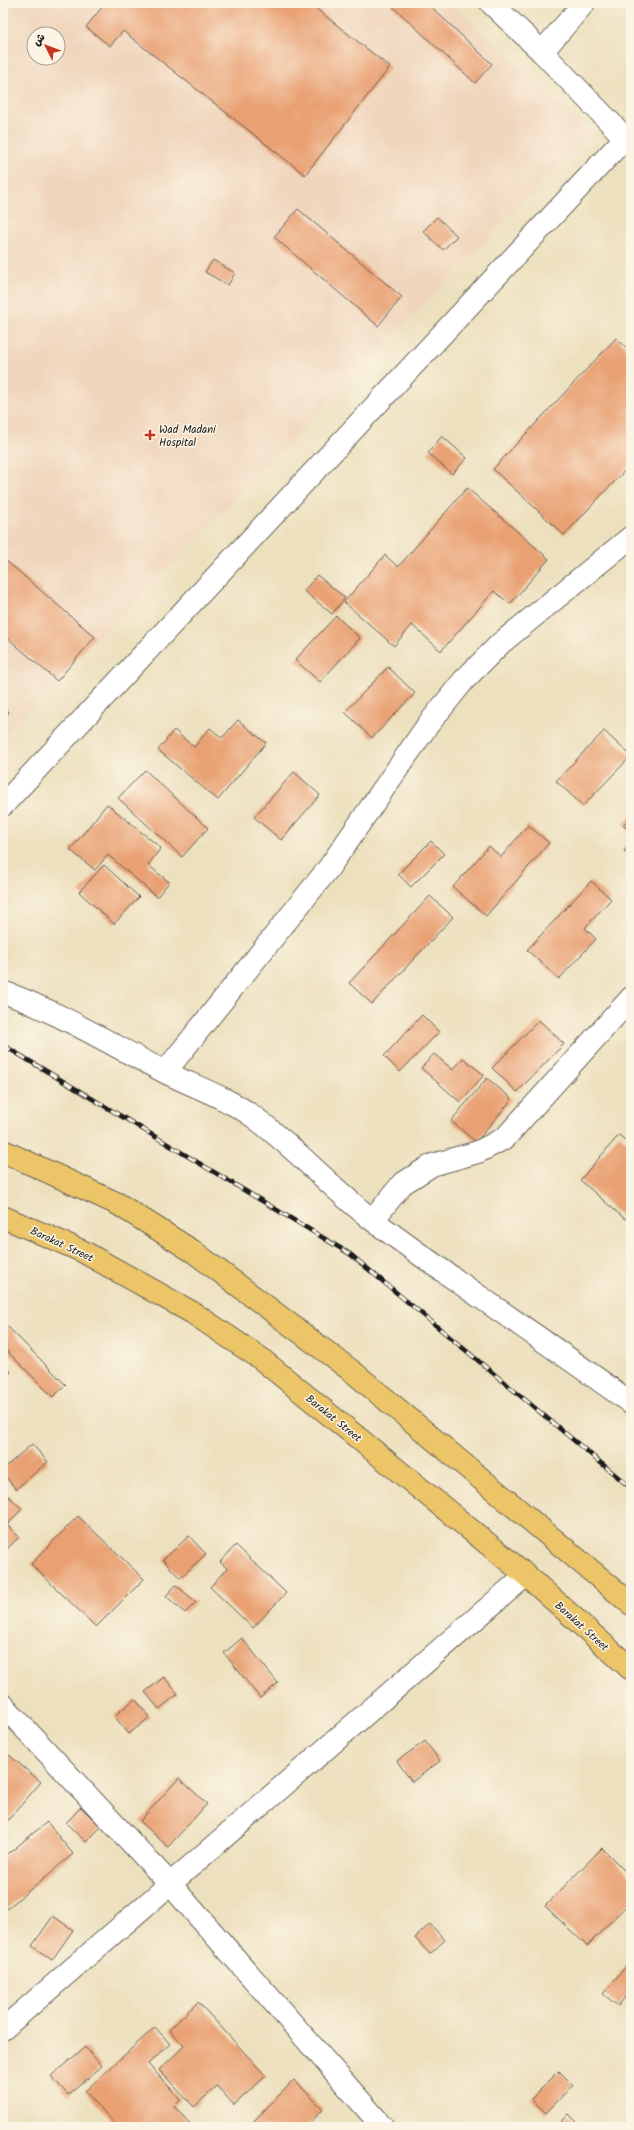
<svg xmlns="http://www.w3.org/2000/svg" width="634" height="2130" viewBox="0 0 634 2130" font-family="Kalam,'Playpen Sans Arabic',sans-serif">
<rect width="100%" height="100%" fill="#fcf5e5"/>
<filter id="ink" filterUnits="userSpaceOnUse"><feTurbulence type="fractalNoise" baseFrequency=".025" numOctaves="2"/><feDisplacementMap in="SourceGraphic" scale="8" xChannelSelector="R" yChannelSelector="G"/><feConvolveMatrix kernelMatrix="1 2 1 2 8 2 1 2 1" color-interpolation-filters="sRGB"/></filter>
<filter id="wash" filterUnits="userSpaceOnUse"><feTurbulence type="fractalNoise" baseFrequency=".012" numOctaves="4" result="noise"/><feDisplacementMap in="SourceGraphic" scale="16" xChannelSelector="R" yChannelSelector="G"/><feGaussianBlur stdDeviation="0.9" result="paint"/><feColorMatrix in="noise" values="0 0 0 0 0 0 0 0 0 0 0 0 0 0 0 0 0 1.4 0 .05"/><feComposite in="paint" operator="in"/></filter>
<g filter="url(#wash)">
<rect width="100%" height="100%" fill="#ede0be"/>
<!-- built -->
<path fill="#f0d5bc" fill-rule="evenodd" d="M3,3H451L590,133L3,737ZM34,34H58V58H34Z"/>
<g id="blocks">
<!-- building -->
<g fill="#e9a173">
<path d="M99,3H309L390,67L305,175L123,31L110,46L86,27L103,6Z"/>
<path d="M389,3H427L492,64L475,83Z"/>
<path d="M298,209L402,297L378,326L274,237Z"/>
<path d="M437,217L457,236L443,250L423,231Z"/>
<path d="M213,260L235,273L228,285L205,272Z"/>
<path d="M616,338L631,352V464L564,535L493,469Z"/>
<path d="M442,436L467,458L452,474L428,453Z"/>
<path d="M467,488L549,559L510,604L494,591L441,651L412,625L394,646L344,602L385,555L398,567Z"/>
<path d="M3,558L95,637L57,681L3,634Z"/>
<path d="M317,575L345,598L332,614L304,591Z"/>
<path d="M336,616L360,638L320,682L295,660Z"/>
<path d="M388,667L415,693L372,738L345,712Z"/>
<path d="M3,706L9,712L3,719Z"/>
<path d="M238,720L266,743L218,800L158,750L174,730L194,747L210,728L222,738Z"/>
<path d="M604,731L631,756L583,806L556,781Z"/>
<path d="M145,770L208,828L182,857L118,798Z"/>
<path d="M294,772L320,795L281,840L254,817Z"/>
<path d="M107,804L161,848L148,865L169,882L157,897L108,855L95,870L70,850Z"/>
<path d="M631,816V833L623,825Z"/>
<path d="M528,825L549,843L486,916L453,887L489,846L501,857Z"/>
<path d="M431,841L444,854L411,887L398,874Z"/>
<path d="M631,843V857L624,851Z"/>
<path d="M104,865L139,897L114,924L79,892Z"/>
<path d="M591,881L611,899L585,928L596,939L559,979L527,950Z"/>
<path d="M430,896L453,917L372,1004L349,983Z"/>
<path d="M422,1015L439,1032L400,1072L384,1056Z"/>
<path d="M539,1020L564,1044L517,1092L492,1068Z"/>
<path d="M434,1054L453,1070L463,1058L484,1075L460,1102L421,1068Z"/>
<path d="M487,1078L512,1099L476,1142L451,1121Z"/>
<path d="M619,1135L631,1145V1212L625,1219L580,1180Z"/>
<path d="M3,1322L66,1385L53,1397L3,1347Z"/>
<path d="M3,1364L11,1372L3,1380Z"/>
<path d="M32,1444L48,1462L16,1489L3,1474V1469Z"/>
<path d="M3,1491L22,1509L7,1525L19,1537L3,1553Z"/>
<path d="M78,1516L144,1579L96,1627L31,1564Z"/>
<path d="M189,1536L206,1554L180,1578L163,1560Z"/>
<path d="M236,1545L286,1593L253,1628L210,1587L227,1568L220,1562Z"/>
<path d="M176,1585L196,1602L185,1613L166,1596Z"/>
<path d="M242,1638L278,1683L260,1698L224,1653Z"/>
<path d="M164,1677L178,1694L159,1709L145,1692Z"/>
<path d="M135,1699L150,1717L129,1734L114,1716Z"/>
<path d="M425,1741L440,1761L412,1782L397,1761Z"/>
<path d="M9,1755L41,1782L3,1826V1762Z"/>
<path d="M179,1778L207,1804L168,1847L140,1821Z"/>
<path d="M81,1807L101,1827L86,1842L66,1823Z"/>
<path d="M47,1822L73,1854L3,1912V1858Z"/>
<path d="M602,1848L631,1877V1901L587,1946L545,1906Z"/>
<path d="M53,1916L73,1930L52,1960L32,1946Z"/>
<path d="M430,1924L445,1940L430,1954L415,1938Z"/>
<path d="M626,1966L631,1970V1990L618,2006L603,1994Z"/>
<path d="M198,2002L266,2076L234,2105L217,2086L194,2107L159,2070L184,2046L169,2030Z"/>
<path d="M155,2027L170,2044L148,2064L181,2100L174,2106L193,2127H118L85,2091Z"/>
<path d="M85,2047L102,2066L68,2095L51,2076Z"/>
<path d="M559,2071L573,2085L546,2113L531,2099Z"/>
<path d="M294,2080L323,2109L306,2127H248Z"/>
<path d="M569,2114L582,2127H556Z"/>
</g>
</g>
</g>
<g filter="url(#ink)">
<use href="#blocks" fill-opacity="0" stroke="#656155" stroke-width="1"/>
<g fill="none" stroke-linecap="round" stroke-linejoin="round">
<!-- minor casing -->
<g stroke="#656155" stroke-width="24">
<g id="minor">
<path d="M491,3L542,52L631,144"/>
<path d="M542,52L584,3"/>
<path d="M3,805L625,138"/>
<path d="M3,992C59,1012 110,1044 163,1071C192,1086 224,1096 251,1115C295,1146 331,1189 374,1221C458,1284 546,1341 631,1403"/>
<path d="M165,1072L328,869L427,726L464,680L501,643L631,537"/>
<path d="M373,1220L402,1184L432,1165L478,1152L505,1138L631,998"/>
<path d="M3,1705L170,1884L383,2127"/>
<path d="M3,2029L526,1575"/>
</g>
</g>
<!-- major casing -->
<g stroke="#656155" stroke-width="24">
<g id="major">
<path d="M3,1151L118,1204L194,1252L353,1372L631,1604"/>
<path d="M3,1217L82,1251L193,1313L260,1358L526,1575L631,1669"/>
</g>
</g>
<!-- minor -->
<use href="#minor" stroke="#fff" stroke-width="22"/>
<!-- major -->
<use href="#major" stroke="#edc569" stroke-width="22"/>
<!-- rail casing -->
<g stroke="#1c1c1c" stroke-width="4.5">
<path id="rail" d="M3,1045L350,1254L631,1488"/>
</g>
<!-- rail -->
<use href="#rail" stroke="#fcf5e5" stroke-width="3" stroke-dasharray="9" stroke-linecap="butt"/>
</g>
</g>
<!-- markers -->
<path fill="#c8321e" stroke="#fcf5e5" stroke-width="1.5" d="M148 429h4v4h4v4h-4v4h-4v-4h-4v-4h4z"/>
<g text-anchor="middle" stroke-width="3" stroke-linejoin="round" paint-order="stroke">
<!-- poi labels -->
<g font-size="11" fill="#1c1c1c" stroke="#fcf5e5" text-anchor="start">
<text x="159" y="433">Wad Madani<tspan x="159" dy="13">Hospital</tspan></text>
</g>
<!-- street labels -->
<g font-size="11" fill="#1c1c1c" stroke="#fcf5e5">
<text transform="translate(62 1244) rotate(25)" y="4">Barakat Street</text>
<text transform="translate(334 1418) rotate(39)" y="4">Barakat Street</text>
<text transform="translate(582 1626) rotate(42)" y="4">Barakat Street</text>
</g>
</g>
<!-- margin -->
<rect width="634" height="2130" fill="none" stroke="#fcf5e5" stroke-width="16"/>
<!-- north arrow -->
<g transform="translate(46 46) rotate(312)"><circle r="19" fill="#fcf5e5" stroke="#a29e95"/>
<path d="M0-3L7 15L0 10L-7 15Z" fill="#c8321e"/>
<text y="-6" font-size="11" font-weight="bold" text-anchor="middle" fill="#1c1c1c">ش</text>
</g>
</svg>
